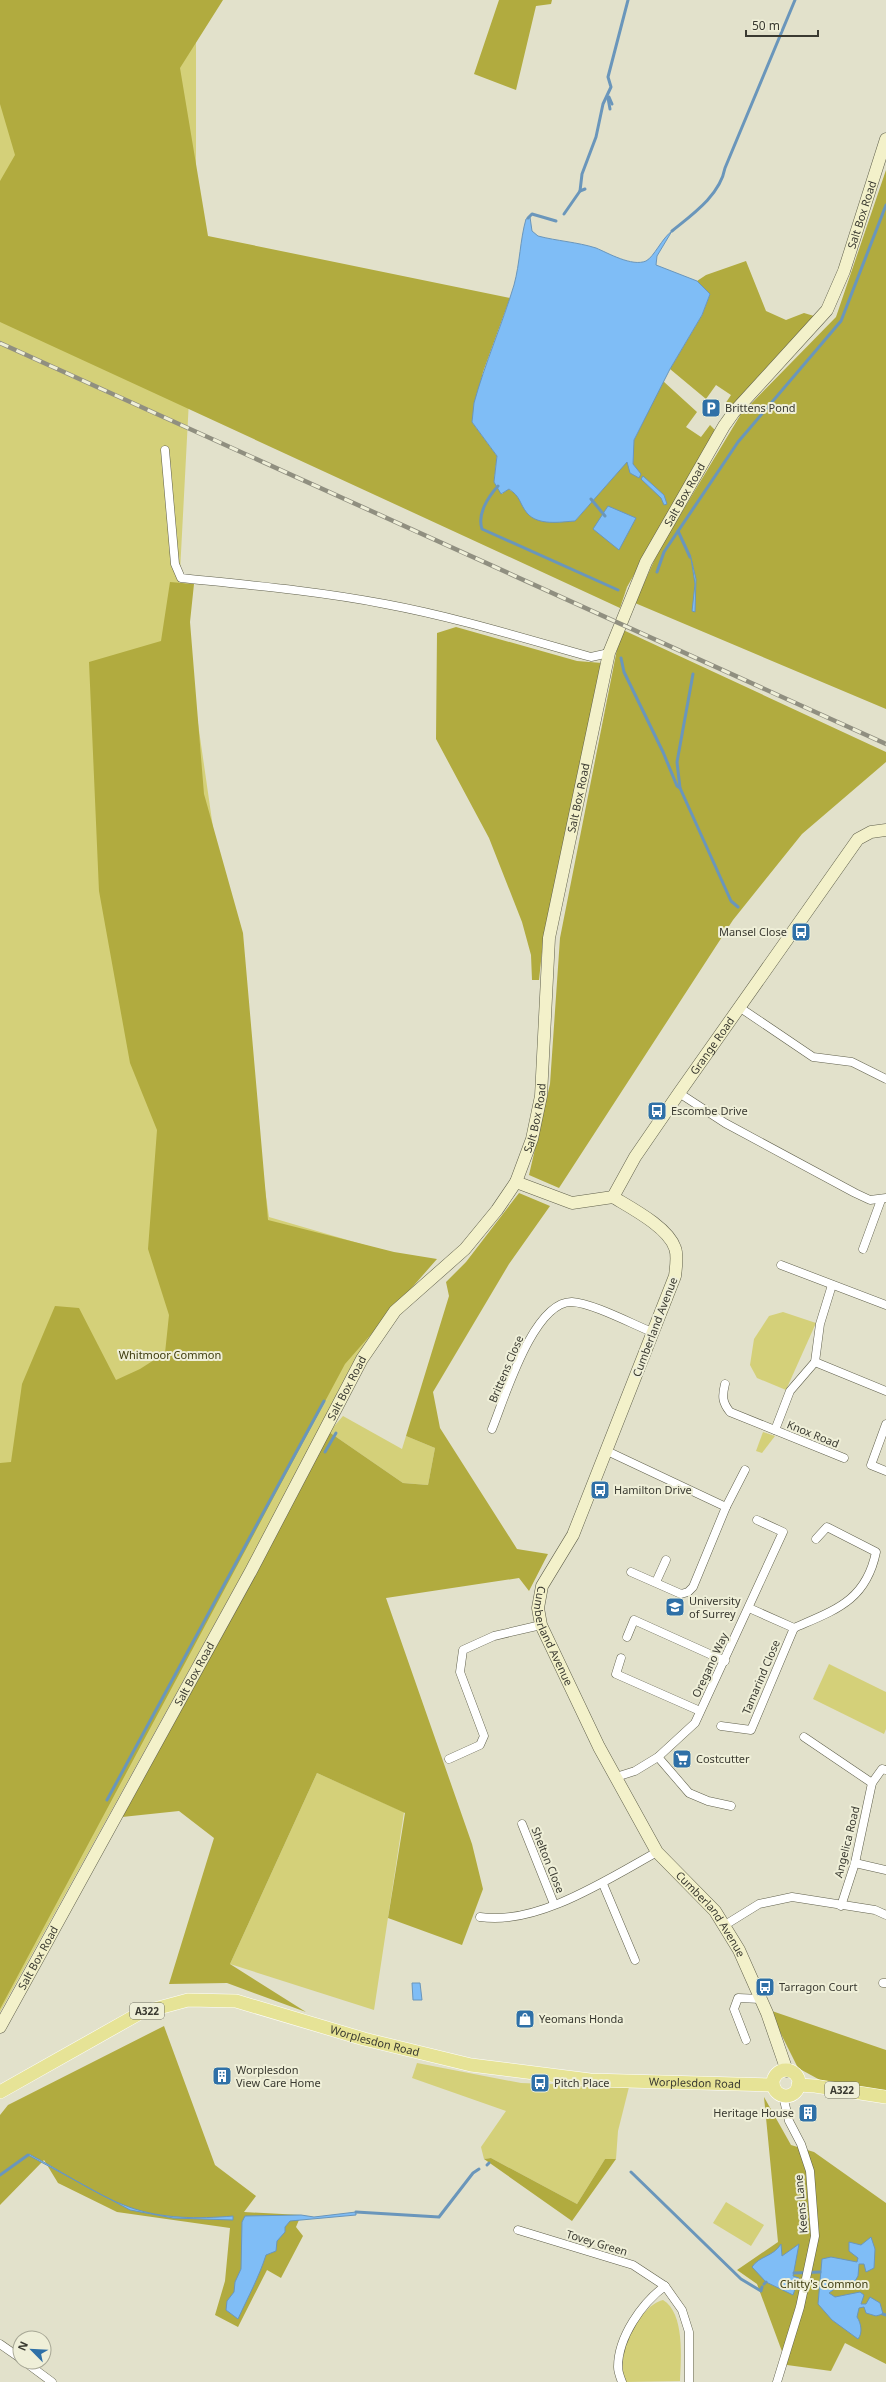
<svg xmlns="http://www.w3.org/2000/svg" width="886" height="2382" viewBox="0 0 886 2382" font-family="'Noto Sans',sans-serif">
<rect width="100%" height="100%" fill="#e2e1cb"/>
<!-- green -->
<g fill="#d4d079">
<path d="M0,0H219L196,38V266L179,591L269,1217L416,1260L0,2012Z"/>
<path d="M783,1312L816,1323L786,1390L757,1378L750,1365L754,1339L769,1316Z"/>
<path d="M343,1416L402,1449L406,1436L435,1448L428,1485L403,1483L329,1432Z"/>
<path d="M763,1432L775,1436L762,1453L756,1451Z"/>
<path d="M829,1664L886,1692V1729L884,1734L813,1699Z"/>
<path d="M317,1773L404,1812L374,2010L230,1964Z"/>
<path d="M417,2063L521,2083L629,2087L618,2131L616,2159H605L577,2204L491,2158L484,2159L481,2147L506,2111L412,2078Z"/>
<path d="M726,2202L764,2225L751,2246L713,2223Z"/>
<path d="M663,2300C685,2313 681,2359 680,2381L624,2382C620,2354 626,2329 647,2310C652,2305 656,2302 663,2300Z"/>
</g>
<!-- forest -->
<g fill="#b1ab3f">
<path d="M0,0H223L180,68L208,236L510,298L483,372L472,422L497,456L494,482L502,494L508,489L518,495L527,513L575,521L627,461L632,453L634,440L663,381L697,412L686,427L701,437L710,425L716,431L627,587L620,608L0,322V181L15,155L0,104Z"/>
<path d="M499,0H552L551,4L536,6L516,90L474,74Z"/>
<path d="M886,170V709L635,603L659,550L741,414L836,317Z"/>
<path d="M746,261L766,311L786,320L804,313L814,316L731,409L725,404L731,395L716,385L706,399L670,369L702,315L710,294L697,281L706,275Z"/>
<path d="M170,582L194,584L190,622L204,794L243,933L268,1220L394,1252L437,1259L345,1364L0,2009V1463L11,1462L22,1384L55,1306L79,1308L116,1380L140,1369L165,1353L169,1315L148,1249L157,1130L130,1063L99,891L89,662L161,641Z"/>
<path d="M456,627L577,661L602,663L544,933L539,980H532L531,955L522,922L489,838L436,739L437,633Z"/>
<path d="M621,629L886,752V762L802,834L733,920L559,1188L529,1175L550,1084L560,938Z"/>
<path d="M519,1193L550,1206L509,1264L433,1392L440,1428L517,1549L548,1554L529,1591L519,1578L386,1598L472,1844L483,1889L462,1945L388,1918L405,1813L317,1773L230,1964L306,2012L227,1983L169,1984L214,1838L179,1811L122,1817L329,1432L403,1483L428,1485L435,1448L406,1436L449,1296L446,1282L466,1262Z"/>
<path d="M769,2010L886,2050V2094L820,2080L798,2068Z"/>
<path d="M164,2026L215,2165L256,2196L244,2212L301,2215L296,2227L303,2236L281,2278L267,2270L238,2327L215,2315L225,2281L230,2228L117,2212L58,2183L44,2160L0,2205V2115L8,2105Z"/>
<path d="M764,2097L791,2145L814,2152L886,2203V2364L845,2343L831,2371L787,2365L757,2284L737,2270L778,2242Z"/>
<path d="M491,2158L577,2204L605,2159H616L572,2221L484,2159Z"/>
</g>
<!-- water -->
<g fill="#7fbdf6" stroke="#6a96bb">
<path d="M530,217L532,231L538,236C557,241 577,242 596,248C608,253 632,267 646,261C654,257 662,238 672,231L657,256L656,265L697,281L710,294L702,315L670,369L634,440L633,464L641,474L639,478L630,473L627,462L575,521C560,522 538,526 527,513C519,503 521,497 509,489L501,494L494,482L497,456L472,422L474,403C485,363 502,325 514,285C520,263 520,240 526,219Z"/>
<path d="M643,476L664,495L667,504L664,505L661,498L641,479Z"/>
<path d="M608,506L636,518L619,550L593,529Z"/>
<path d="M691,558L696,579L695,612L692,611L695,584Z"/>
<path d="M412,1983H420L422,2000H413Z"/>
<path d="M29,2154C62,2171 95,2195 129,2207C162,2219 198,2219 233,2216V2220L173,2218L130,2210L28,2155Z"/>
<path d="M356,2212V2215L290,2221L285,2227V2232L277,2241L276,2251L266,2255C259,2277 248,2297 238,2319L226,2310L227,2301L234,2292L235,2282L241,2269L242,2222L245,2216L301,2215L314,2217Z"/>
<path d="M871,2237L875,2249L874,2268L866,2272L864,2264H859L858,2276L852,2286L837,2287L829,2293L835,2297L860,2292L864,2295L861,2304H866L870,2297L880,2303L883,2314L876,2316L866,2313L864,2307L859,2308L857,2317C861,2323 863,2333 858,2339L832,2320L818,2304L822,2259L831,2257L857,2262L858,2258L849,2251V2242L861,2245Z"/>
<path d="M781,2244L782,2256L799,2244L793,2276L799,2278L793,2295L766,2282L752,2267C759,2256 773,2257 781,2244Z"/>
</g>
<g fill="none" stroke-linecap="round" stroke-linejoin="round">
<!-- stream -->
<g stroke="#6a96bb" stroke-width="3">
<path d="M609,97L612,104"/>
<path d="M608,98L610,109"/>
<path d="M580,191L582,174L596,137L603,104L611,87L608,77L628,0"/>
<path d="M564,214L580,191L585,189"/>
<path d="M528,218L532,214L556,221"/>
<path d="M672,231C693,214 720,195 725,168L795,0"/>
<path d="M498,486C488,497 477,514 482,529L618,590"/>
<path d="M591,499L605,516"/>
<path d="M678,531L690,557"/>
<path d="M657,572L664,552L738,442L841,321L886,205"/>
<path d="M621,658L624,672L663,752L677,786L680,788"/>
<path d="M693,674L677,762L680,788L731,901L738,907"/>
<path d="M325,1452L336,1433"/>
<path d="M107,1800L324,1401"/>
<path d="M487,2165L489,2163"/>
<path d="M631,2172L741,2279L761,2291L762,2287"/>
<path d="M0,2175L28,2155"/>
<path d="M356,2212L439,2217L473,2173L479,2169"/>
<path d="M794,2273L820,2272"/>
<path d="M764,2284L766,2282"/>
<path d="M883,2314L886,2315"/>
</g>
<!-- street casing -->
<g stroke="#60604c" stroke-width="9">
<g id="street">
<path d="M165,450L175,564L181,578C249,585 318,591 385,604C455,617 523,638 591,657L609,653"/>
<path d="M739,1007L813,1057L852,1062L886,1079"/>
<path d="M679,1093L725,1123L855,1193L870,1200L886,1198"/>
<path d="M863,1249L881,1200"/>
<path d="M781,1265L886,1305"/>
<path d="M815,1362L886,1391"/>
<path d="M725,1384C722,1396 722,1402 730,1412L844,1458"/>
<path d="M886,1424L871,1465L886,1471"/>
<path d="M492,1429C504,1400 533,1301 572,1302C592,1303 632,1324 652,1332"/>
<path d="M775,1430L790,1391L815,1362L820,1324L832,1285"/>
<path d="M607,1451L726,1507L693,1587L688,1592L681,1594L631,1572"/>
<path d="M726,1507L745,1470"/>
<path d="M656,1582L666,1560"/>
<path d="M749,1608L794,1628C835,1610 866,1601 876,1552L827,1527L816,1539"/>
<path d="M627,1637L634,1620L725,1661"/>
<path d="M621,1658L616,1674L700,1711"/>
<path d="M721,1726L751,1730L794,1628"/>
<path d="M804,1737L872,1783"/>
<path d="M658,1757L689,1793L708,1801L731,1806"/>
<path d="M449,1759L480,1745L484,1736L460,1672L463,1650L494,1636L541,1625"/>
<path d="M616,1777L635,1771L658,1757L695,1723L783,1532L757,1520"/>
<path d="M522,1824L554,1904"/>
<path d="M855,1863L886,1870"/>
<path d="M603,1884L635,1960"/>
<path d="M841,1906L855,1863L872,1783L882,1769L886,1770"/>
<path d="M480,1917C537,1926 608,1879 657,1852"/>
<path d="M725,1925L759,1904L792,1897L875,1910L886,1915"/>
<path d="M883,1983H886"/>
<path d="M746,2040L734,2009L738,1998L761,1999"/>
<path d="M518,2230L633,2265L665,2286"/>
<path d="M0,2344L20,2358"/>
<path d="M25,2362L52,2382"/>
<path d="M622,2382C620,2377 618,2372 618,2367C618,2337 642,2303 665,2286L682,2310L689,2332V2382"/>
<path d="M777,2382L800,2307L815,2236L810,2171L801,2144L789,2121L783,2096"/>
</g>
</g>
<!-- secondary casing -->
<g stroke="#60604c" stroke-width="13">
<g id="secondary">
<path d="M516,1182L572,1203L613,1197"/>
<path id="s1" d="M613,1197C631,1208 668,1227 675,1248C678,1256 676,1267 675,1276L573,1535L542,1586L538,1608L541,1625L599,1747L657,1852L715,1911L739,1950L767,2013L787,2071"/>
<path id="s2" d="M613,1197L635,1157L679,1093L858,839L871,832L886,830"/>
<path id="s3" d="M0,2027L251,1571L362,1359L395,1311L465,1249L497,1210L516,1182L532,1139L541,1096L549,938L609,653L646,562L724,426L734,412L827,310L844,271L886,139"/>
</g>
</g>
<!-- primary casing -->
<g stroke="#fff" stroke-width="14">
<g id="primary">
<circle cx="786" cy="2083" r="13"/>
<path d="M798,2085L815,2086L886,2097"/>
<path id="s4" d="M0,2092L140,2013L188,2000L236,2001L364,2039L471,2065L590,2080L773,2085"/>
</g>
</g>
<!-- street -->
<use href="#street" stroke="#fff" stroke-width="8"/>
<!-- secondary -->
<use href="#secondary" stroke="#f3f1ca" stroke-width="12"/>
<!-- primary -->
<use href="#primary" stroke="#e6e396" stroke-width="13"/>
<!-- rail casing -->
<g stroke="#908f80" stroke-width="4.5">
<path id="rail" d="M0,343L886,744"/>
</g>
<!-- rail -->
<use href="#rail" stroke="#efefd8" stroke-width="3" stroke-dasharray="9" stroke-linecap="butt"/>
</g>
<!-- icons -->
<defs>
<g id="parking-square" transform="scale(1)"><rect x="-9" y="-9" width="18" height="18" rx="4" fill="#2f70a7" stroke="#efefd8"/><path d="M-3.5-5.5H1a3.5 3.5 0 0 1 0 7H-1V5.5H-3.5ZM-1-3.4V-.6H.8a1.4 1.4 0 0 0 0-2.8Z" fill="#fff"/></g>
<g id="bus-square" transform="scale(1)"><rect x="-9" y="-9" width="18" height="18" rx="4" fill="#2f70a7" stroke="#efefd8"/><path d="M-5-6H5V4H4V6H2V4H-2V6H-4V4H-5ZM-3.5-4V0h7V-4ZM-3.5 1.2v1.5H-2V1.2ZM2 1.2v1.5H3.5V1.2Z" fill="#fff"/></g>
<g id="university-square" transform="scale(1)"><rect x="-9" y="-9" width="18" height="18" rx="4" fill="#2f70a7" stroke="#efefd8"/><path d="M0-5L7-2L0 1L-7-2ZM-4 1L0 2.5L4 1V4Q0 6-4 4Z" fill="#fff"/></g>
<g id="supermarket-square" transform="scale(1)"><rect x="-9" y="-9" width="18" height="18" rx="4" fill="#2f70a7" stroke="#efefd8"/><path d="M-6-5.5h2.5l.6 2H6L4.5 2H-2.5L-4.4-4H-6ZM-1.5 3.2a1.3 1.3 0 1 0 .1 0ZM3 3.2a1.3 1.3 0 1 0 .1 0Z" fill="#fff"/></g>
<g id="shop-square" transform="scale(1)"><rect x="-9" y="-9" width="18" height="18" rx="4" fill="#2f70a7" stroke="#efefd8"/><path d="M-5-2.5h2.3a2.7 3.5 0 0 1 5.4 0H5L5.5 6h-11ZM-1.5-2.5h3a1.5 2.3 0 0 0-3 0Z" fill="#fff"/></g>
<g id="building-square" transform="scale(1)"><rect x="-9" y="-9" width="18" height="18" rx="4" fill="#2f70a7" stroke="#efefd8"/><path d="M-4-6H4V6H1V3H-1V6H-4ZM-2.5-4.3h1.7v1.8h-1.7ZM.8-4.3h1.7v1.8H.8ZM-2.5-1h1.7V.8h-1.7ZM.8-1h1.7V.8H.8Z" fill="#fff"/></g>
</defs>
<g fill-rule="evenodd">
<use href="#parking-square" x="711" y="408"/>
<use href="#bus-square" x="801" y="932"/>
<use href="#bus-square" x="657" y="1111"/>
<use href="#bus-square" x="600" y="1490"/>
<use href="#university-square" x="675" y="1607"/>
<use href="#supermarket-square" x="682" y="1759"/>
<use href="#bus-square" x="765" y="1987"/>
<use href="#shop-square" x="525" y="2019"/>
<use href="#building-square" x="222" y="2076"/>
<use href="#bus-square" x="540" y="2083"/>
<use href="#building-square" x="808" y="2113"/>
</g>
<g text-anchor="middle" stroke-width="4" stroke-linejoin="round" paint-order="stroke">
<!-- shield labels -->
<g fill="#efefd8" stroke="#707063" stroke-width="1">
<rect x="130" y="2003" width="34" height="16" rx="3"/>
<rect x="825" y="2082" width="34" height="16" rx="3"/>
</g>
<g font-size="10" font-weight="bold" fill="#3a3a31">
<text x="147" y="2015">A322</text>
<text x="842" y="2094">A322</text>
</g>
<!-- street labels -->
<g font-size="11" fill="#3a3a31" stroke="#efefd8">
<text dy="4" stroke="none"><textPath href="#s3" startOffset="2047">Salt Box Road</textPath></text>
<text dy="4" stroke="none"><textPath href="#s3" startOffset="1711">Salt Box Road</textPath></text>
<text dy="4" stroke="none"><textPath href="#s3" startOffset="1387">Salt Box Road</textPath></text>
<text dy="4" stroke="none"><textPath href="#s2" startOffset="181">Grange Road</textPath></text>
<text dy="4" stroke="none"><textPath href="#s3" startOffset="1063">Salt Box Road</textPath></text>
<text transform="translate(655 1327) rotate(-69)" y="4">Cumberland Avenue</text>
<text transform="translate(506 1369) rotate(-67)" y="4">Brittens Close</text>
<text dy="4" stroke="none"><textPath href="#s3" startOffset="727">Salt Box Road</textPath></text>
<text transform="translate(813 1434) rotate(22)" y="4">Knox Road</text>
<text dy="4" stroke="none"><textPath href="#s1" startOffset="501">Cumberland Avenue</textPath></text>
<text transform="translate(710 1665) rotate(-65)" y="4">Oregano Way</text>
<text dy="4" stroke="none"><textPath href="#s3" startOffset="403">Salt Box Road</textPath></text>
<text transform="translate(761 1677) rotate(-67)" y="4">Tamarind Close</text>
<text transform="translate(847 1842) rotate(-76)" y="4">Angelica Road</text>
<text transform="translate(548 1860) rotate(68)" y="4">Shelton Close</text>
<text dy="4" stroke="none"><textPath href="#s1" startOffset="825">Cumberland Avenue</textPath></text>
<text dy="4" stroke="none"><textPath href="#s3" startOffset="79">Salt Box Road</textPath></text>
<text dy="4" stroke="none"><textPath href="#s4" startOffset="403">Worplesdon Road</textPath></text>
<text dy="4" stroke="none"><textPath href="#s4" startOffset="727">Worplesdon Road</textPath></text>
<text transform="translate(801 2204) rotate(-95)" y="4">Keens Lane</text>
<text transform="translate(597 2243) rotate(17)" y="4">Tovey Green</text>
</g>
<!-- poi labels -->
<g font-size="11" fill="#3a3a31" stroke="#efefd8" text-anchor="start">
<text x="725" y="412">Brittens Pond</text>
<text x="787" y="936" text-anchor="end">Mansel Close</text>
<text x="671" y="1115">Escombe Drive</text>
<text x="614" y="1494">Hamilton Drive</text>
<text x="689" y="1605">University<tspan x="689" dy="13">of Surrey</tspan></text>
<text x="696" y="1763">Costcutter</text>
<text x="779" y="1991">Tarragon Court</text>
<text x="539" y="2023">Yeomans Honda</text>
<text x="236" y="2074">Worplesdon<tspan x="236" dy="13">View Care Home</tspan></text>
<text x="554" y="2087">Pitch Place</text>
<text x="794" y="2117" text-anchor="end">Heritage House</text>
</g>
<!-- park labels -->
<g font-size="11" fill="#3d3b0e" stroke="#efefd8">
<text x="170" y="1359">Whitmoor Common</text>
<text x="824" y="2288">Chitty's Common</text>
</g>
</g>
<!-- north arrow -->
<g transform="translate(32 2350) rotate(294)"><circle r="19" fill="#efefd8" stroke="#a7a795"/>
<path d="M0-3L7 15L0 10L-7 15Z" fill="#2f70a7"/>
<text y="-6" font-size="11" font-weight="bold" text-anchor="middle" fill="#3a3a31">N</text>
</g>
<!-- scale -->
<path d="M746 30v6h72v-6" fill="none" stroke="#3a3a31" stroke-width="2"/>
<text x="752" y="30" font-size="12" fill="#3a3a31" stroke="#efefd8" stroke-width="3" paint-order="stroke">50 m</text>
</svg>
